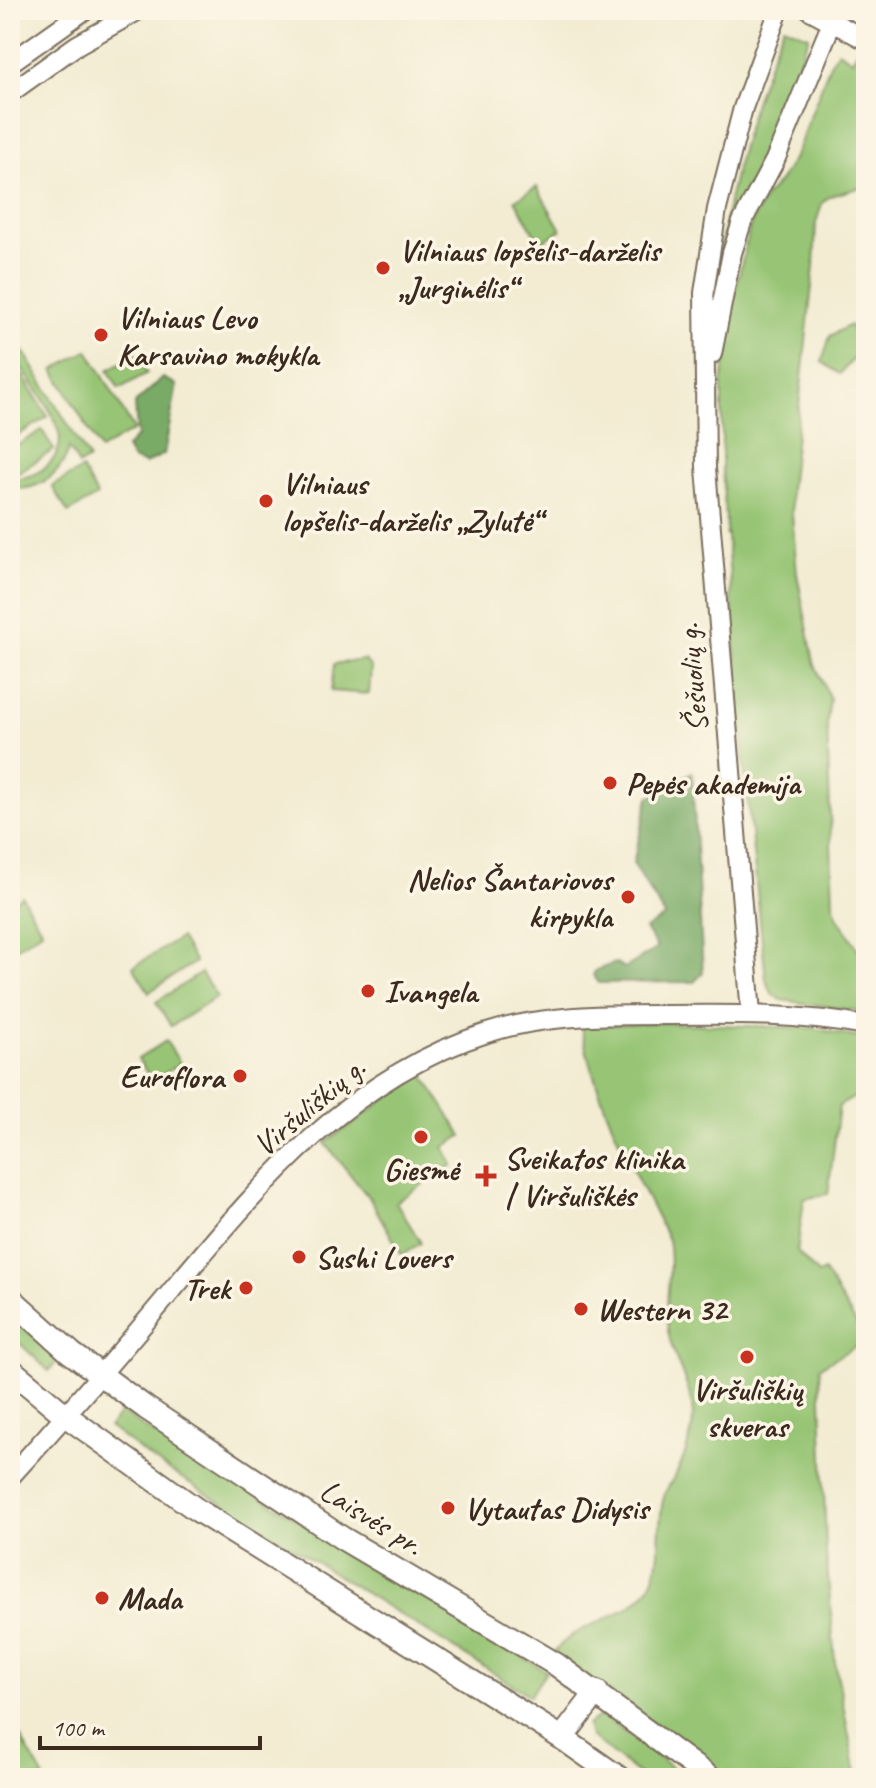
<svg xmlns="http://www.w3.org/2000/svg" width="876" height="1788" viewBox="0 0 876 1788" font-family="Caveat,sans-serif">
<rect width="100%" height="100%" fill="#fcf5e5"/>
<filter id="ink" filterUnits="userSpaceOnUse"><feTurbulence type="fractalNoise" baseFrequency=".0125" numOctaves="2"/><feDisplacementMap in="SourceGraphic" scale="16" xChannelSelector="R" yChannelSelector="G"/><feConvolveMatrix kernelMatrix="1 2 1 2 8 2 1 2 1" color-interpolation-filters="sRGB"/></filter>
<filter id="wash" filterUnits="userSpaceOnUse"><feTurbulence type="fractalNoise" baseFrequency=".006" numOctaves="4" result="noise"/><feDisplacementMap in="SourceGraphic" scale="32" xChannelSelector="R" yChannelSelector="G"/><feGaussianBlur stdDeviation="1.8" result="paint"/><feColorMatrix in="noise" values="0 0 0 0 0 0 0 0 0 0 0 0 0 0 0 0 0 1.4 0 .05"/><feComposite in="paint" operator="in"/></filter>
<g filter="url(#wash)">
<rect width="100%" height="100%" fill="#f3ecd3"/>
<!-- green -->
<g fill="#97c574" stroke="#697849" stroke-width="2">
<path d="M784,26L809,36L727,241L709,326C722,222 741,122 784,26Z"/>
<path d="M859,47L866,52V186L830,196L822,203L816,223L814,267L790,490L797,574L814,662L830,699L827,721L833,904L838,918L866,961V1012L782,1000L773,995L766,980L743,754L722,470V384L733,302L750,226L765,197L779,182L796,154L830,64L838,51L852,60Z"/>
<path d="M537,187L561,230L540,243L515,200Z"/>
<path d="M850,325L863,348L840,374L822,362L830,336Z"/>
<path d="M10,329L89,459L79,465L69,448C62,475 38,491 10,489V478C36,481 68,458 58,429C47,392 10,369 10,329Z"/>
<path d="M88,350L134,430L100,450L54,370Z"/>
<path d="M137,354L147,373L119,389L108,370Z"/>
<path d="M10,355L48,417L10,440Z"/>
<path d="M42,430L54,450L12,476L10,450Z"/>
<path d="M82,469L97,496L68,513L52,486Z"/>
<path d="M364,660L371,667L369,694L331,691L334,664Z"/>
<path d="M22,896L42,931L11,951L10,904Z"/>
<path d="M180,938L195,962L149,992L133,967Z"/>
<path d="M201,973L217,997L171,1026L156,1002Z"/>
<path d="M658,1023L813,1028L866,1039V1091L839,1106L828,1194L804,1199L797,1252L818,1274L824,1271L866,1340L820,1367L826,1551L835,1662L857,1778H724L690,1749L553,1654C574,1623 617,1622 643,1595C668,1568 654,1530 664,1497C666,1487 674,1479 678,1470C685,1457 693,1432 693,1418C693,1388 675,1364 669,1336C662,1305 674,1272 668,1240C633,1170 596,1103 581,1026Z"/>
<path d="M166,1041L180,1063L153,1082L138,1059Z"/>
<path d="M422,1073L462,1136L444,1147L453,1165L396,1202L421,1243L402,1255L370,1199L325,1143Z"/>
<path d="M10,1313L61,1357L49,1371L10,1334Z"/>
<path d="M121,1412L195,1462L253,1492L546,1671L530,1696L153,1460L109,1427Z"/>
<path d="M598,1717L605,1718L686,1778H643L590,1736L587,1725Z"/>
<path d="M10,1719L44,1778H10Z"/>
</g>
<!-- forest -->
<g fill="#79aa66" stroke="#5a6a42" stroke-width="2">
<path d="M163,378L177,385L164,454L145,464L132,459L126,448L137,436L135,403Z"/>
<path d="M692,772L703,973L694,982L599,983L593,975L596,970L615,963L625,968L657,948L645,929L665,916L633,863L649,797Z"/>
</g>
</g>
<g filter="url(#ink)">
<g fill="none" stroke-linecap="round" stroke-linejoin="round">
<!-- secondary casing -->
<g stroke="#7b6e5d" stroke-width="22">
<g id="secondary">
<path d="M810,10L866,40"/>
<path d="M10,63L85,10"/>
<path d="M10,93L77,45L139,10"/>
<path d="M712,354L732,253L742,222L775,160L837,10"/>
<path d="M751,1014L706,468L704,293L717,209L743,108L779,10"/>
<path d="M10,1477C64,1418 117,1356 169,1294C259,1187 348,1077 487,1033C545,1014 606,1015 667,1015C734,1014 800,1014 866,1026"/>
</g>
</g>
<!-- primary casing -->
<g stroke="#7b6e5d" stroke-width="26">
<g id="primary">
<path d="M10,1298L71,1353L146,1408L342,1538L557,1665L710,1778"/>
<path d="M10,1369L65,1415L197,1510L562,1738L619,1778"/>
<path d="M562,1738L597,1692"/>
</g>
</g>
<!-- secondary -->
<use href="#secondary" stroke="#fff" stroke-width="18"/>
<!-- primary -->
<use href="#primary" stroke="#fff" stroke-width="22"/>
</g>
</g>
<!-- markers -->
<g fill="#c8321e" stroke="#fcf5e5" stroke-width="3">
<circle cx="383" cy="268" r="8"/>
<circle cx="101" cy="335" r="8"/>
<circle cx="266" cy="501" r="8"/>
<circle cx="610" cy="783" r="8"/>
<circle cx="628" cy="897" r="8"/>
<circle cx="368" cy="991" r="8"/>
<circle cx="240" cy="1076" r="8"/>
<circle cx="421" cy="1137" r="8"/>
<path d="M482 1164h8v8h8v8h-8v8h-8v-8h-8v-8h8z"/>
<circle cx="299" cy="1257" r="8"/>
<circle cx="246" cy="1288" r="8"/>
<circle cx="581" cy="1309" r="8"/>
<circle cx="747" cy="1357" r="8"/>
<circle cx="448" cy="1508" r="8"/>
<circle cx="102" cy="1598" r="8"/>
</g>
<g text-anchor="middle" stroke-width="7" stroke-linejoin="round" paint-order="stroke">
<!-- poi labels -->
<g font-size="32" font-weight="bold" fill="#3b2a1e" stroke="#fcf5e5" text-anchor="start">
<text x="399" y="261">Vilniaus lopšelis-darželis<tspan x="399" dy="37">„Jurginėlis“</tspan></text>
<text x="117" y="328">Vilniaus Levo<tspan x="117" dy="37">Karsavino mokykla</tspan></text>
<text x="282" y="494">Vilniaus<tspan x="282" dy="37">lopšelis-darželis „Zylutė“</tspan></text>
<text x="626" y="794">Pepės akademija</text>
<text x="612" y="890" text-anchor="end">Nelios Šantariovos<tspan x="612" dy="37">kirpykla</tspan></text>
<text x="384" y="1002">Ivangela</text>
<text x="224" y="1087" text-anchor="end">Euroflora</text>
<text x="504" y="1169">Sveikatos klinika<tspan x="504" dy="37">| Viršuliškės</tspan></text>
<text x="421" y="1180" text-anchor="middle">Giesmė</text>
<text x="315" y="1268">Sushi Lovers</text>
<text x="230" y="1299" text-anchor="end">Trek</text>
<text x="597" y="1320">Western 32</text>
<text x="747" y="1400" text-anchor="middle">Viršuliškių<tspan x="747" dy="37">skveras</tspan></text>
<text x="464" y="1519">Vytautas Didysis</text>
<text x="118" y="1609">Mada</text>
</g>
<!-- street labels -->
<g font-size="32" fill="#3b2a1e" stroke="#fcf5e5">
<text transform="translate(692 678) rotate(-95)" y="11">Šešuolių g.</text>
<text transform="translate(309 1106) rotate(-40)" y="11">Viršuliškių g.</text>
<text transform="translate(372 1517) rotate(32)" y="11">Laisvės pr.</text>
</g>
</g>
<!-- margin -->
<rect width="876" height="1788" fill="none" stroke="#fcf5e5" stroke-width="40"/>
<!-- scale -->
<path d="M40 1736v12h220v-12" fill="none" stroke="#3b2a1e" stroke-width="4"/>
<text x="52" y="1736" font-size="24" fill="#3b2a1e" stroke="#fcf5e5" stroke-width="6" paint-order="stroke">100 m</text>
</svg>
